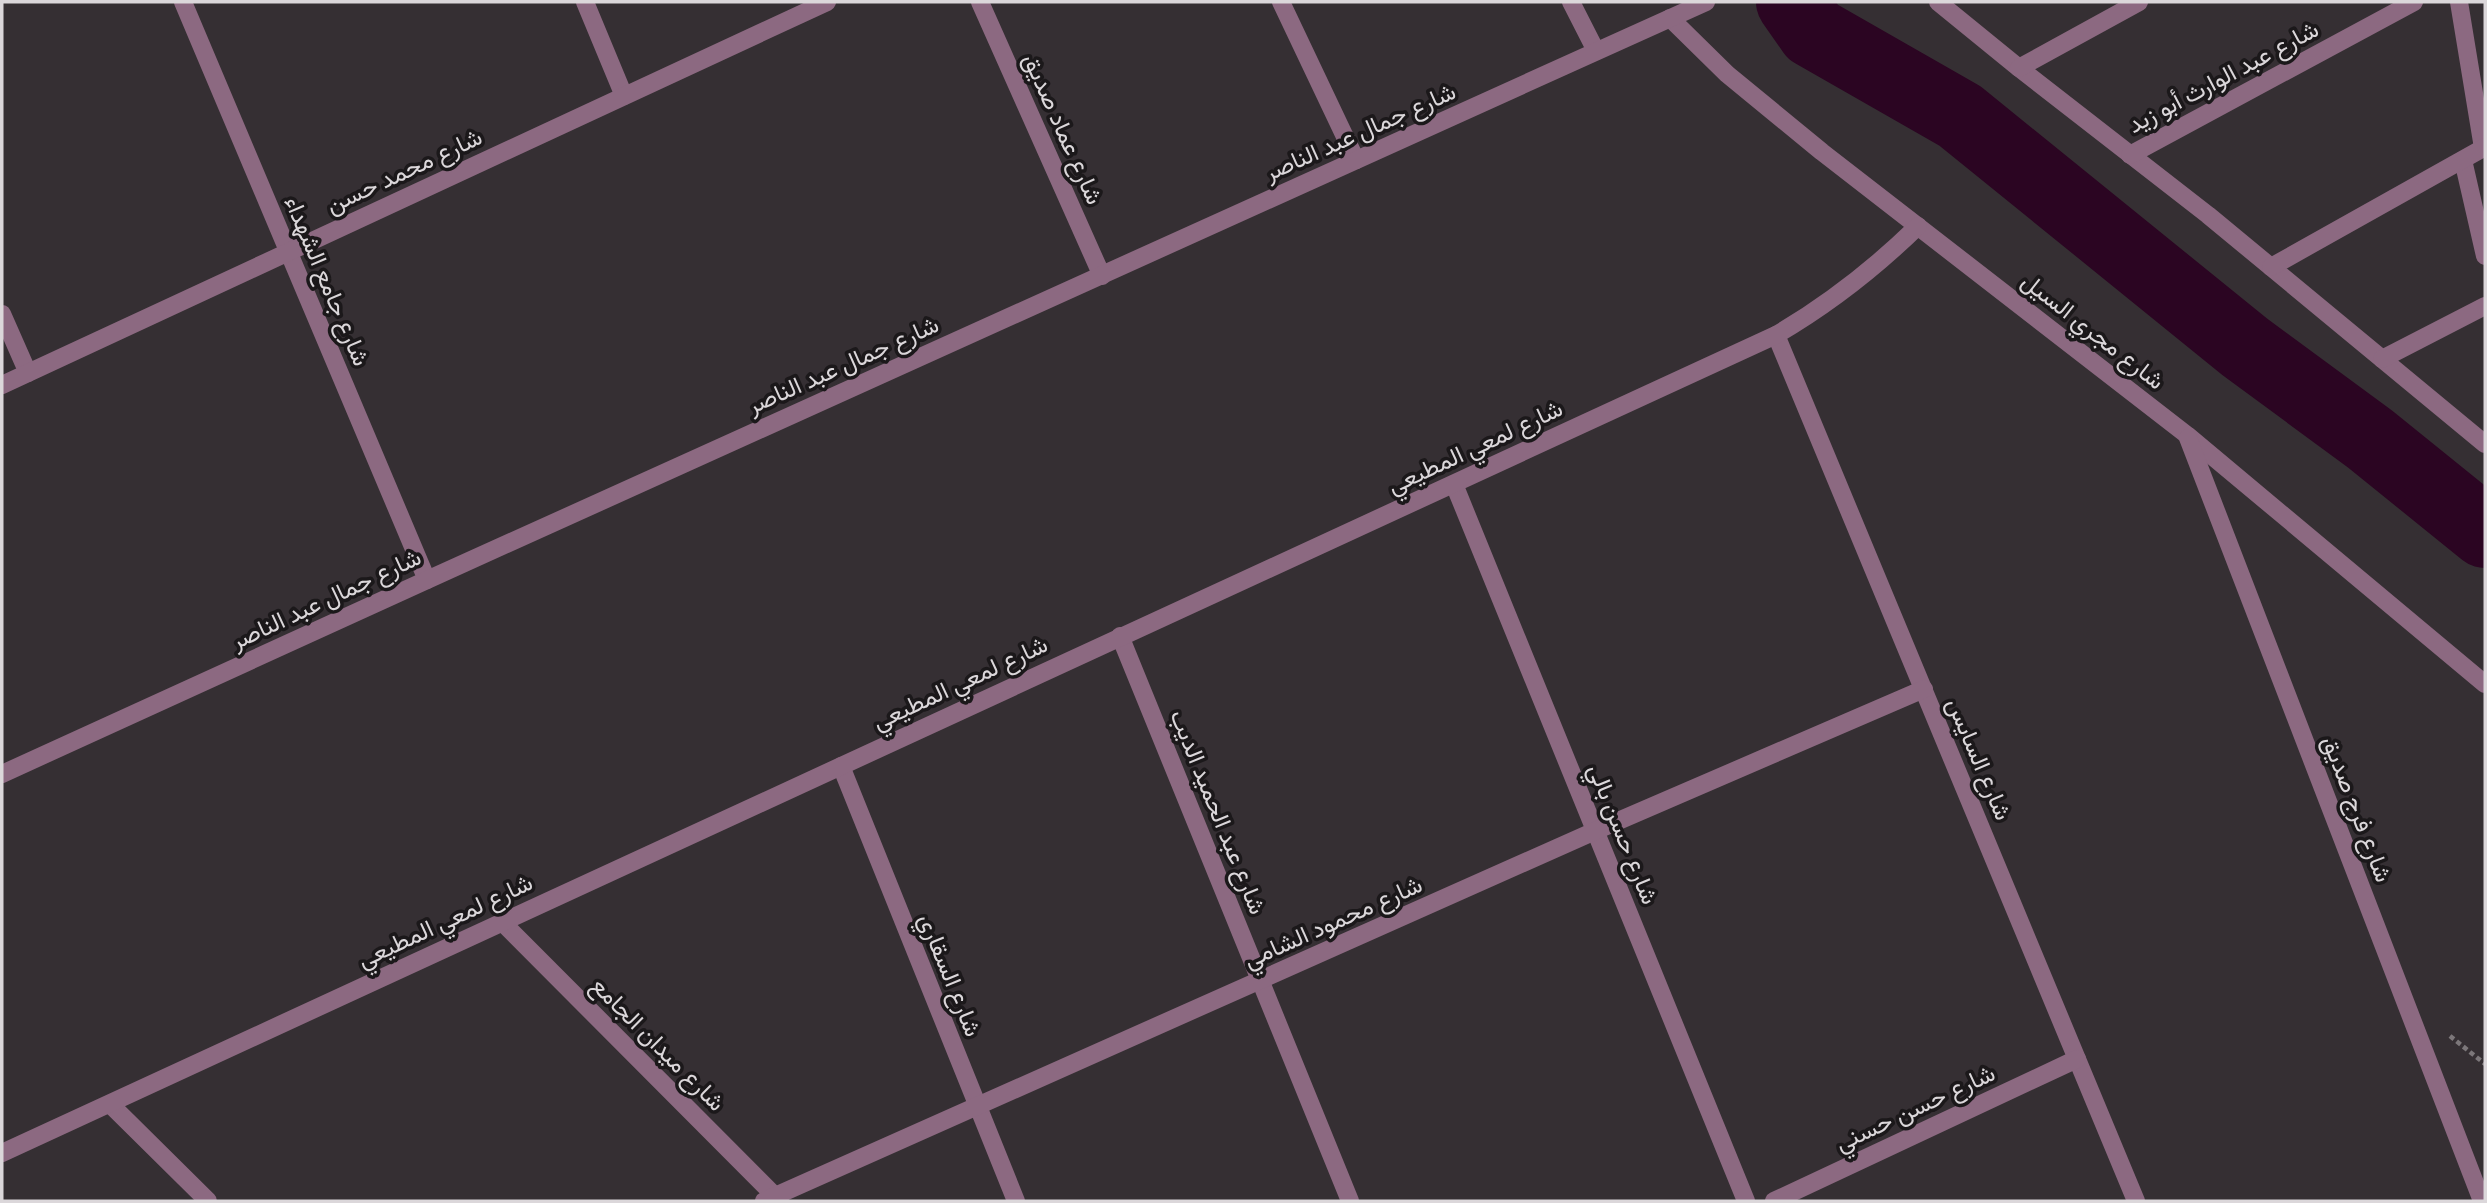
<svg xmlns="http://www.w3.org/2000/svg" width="2487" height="1203" viewBox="0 0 2487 1203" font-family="'Source Serif 4',Vazirmatn,serif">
<rect width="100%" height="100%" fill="#352f33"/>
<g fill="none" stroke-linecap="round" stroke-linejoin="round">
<!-- river -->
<path stroke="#2b0522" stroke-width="72" d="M1792,2L1813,32L1960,116L2245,347L2370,439L2485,532"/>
<!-- path -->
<path stroke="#7c777a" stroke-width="4.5" stroke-dasharray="5 3.5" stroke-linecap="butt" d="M2450,1036L2485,1064"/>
<!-- minor -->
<g stroke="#8c6981" stroke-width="18">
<path d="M183,2L427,580"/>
<path d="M585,2L624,96"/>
<path d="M980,2L1102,276"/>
<path d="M1281,2L1356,160"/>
<path d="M1571,2L1596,51"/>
<path d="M1938,2L2019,68L2208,215L2485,444"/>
<path d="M2459,2L2483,148"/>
<path d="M1670,18L1727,74L1822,152L2187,435L2485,684"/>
<path d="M2019,68L2139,2"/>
<path d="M2130,155L2414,2"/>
<path d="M2463,160L2485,256"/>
<path d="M2271,267L2485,147"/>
<path d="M2,314L28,373"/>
<path d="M1776,335L2136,1201"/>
<path d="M2382,359L2485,306"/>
<path d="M2,385L827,2"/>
<path d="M2188,438L2482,1201"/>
<path d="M1454,484L1746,1201"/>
<path d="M1120,636L1350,1201"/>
<path d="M841,766L1016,1201"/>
<path d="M2,774L427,580L1706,2"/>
<path d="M502,922L780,1201"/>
<path d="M110,1104L208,1201"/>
<path d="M2,1153L1776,335C1829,304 1874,269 1918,226"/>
<path d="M764,1201L1595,831L1924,689"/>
<path d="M1774,1201L2077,1059"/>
</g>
</g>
<g text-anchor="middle" stroke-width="7" stroke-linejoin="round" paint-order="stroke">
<!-- street labels -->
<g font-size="24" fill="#dbd7da" stroke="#1b181a">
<text transform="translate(2223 77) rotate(-28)" y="8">شارع عبد الوارث أبو زيد</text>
<text transform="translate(1063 129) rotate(66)" y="8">شارع عماد صديق</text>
<text transform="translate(1360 132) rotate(-24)" y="8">شارع جمال عبد الناصر</text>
<text transform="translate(404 171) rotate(-25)" y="8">شارع محمد حسن</text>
<text transform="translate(327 281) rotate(67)" y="8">شارع جامع الشهداء</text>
<text transform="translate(2093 331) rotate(38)" y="8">شارع مجري السيل</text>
<text transform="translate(843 365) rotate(-24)" y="8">شارع جمال عبد الناصر</text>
<text transform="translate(1475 447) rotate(-25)" y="8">شارع لمعي المطيعي</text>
<text transform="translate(326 599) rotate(-25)" y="8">شارع جمال عبد الناصر</text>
<text transform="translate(960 683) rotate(-25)" y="8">شارع لمعي المطيعي</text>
<text transform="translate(1979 759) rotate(67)" y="8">شارع السايس</text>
<text transform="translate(2357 809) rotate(69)" y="8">شارع فرج صديق</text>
<text transform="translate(1218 812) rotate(68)" y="8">شارع عبد الحميد الديب</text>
<text transform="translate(1623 834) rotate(68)" y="8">شارع حسن بالي</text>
<text transform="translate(445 921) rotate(-25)" y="8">شارع لمعي المطيعي</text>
<text transform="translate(1333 922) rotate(-24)" y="8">شارع محمود الشامي</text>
<text transform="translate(950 975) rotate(68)" y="8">شارع السقاري</text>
<text transform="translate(658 1044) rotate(45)" y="8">شارع ميدان الجامع</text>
<text transform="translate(1915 1108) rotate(-25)" y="8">شارع حسن حسني</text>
</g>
</g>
<!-- border -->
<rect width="2487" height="1203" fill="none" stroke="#dbd7da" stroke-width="7"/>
</svg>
